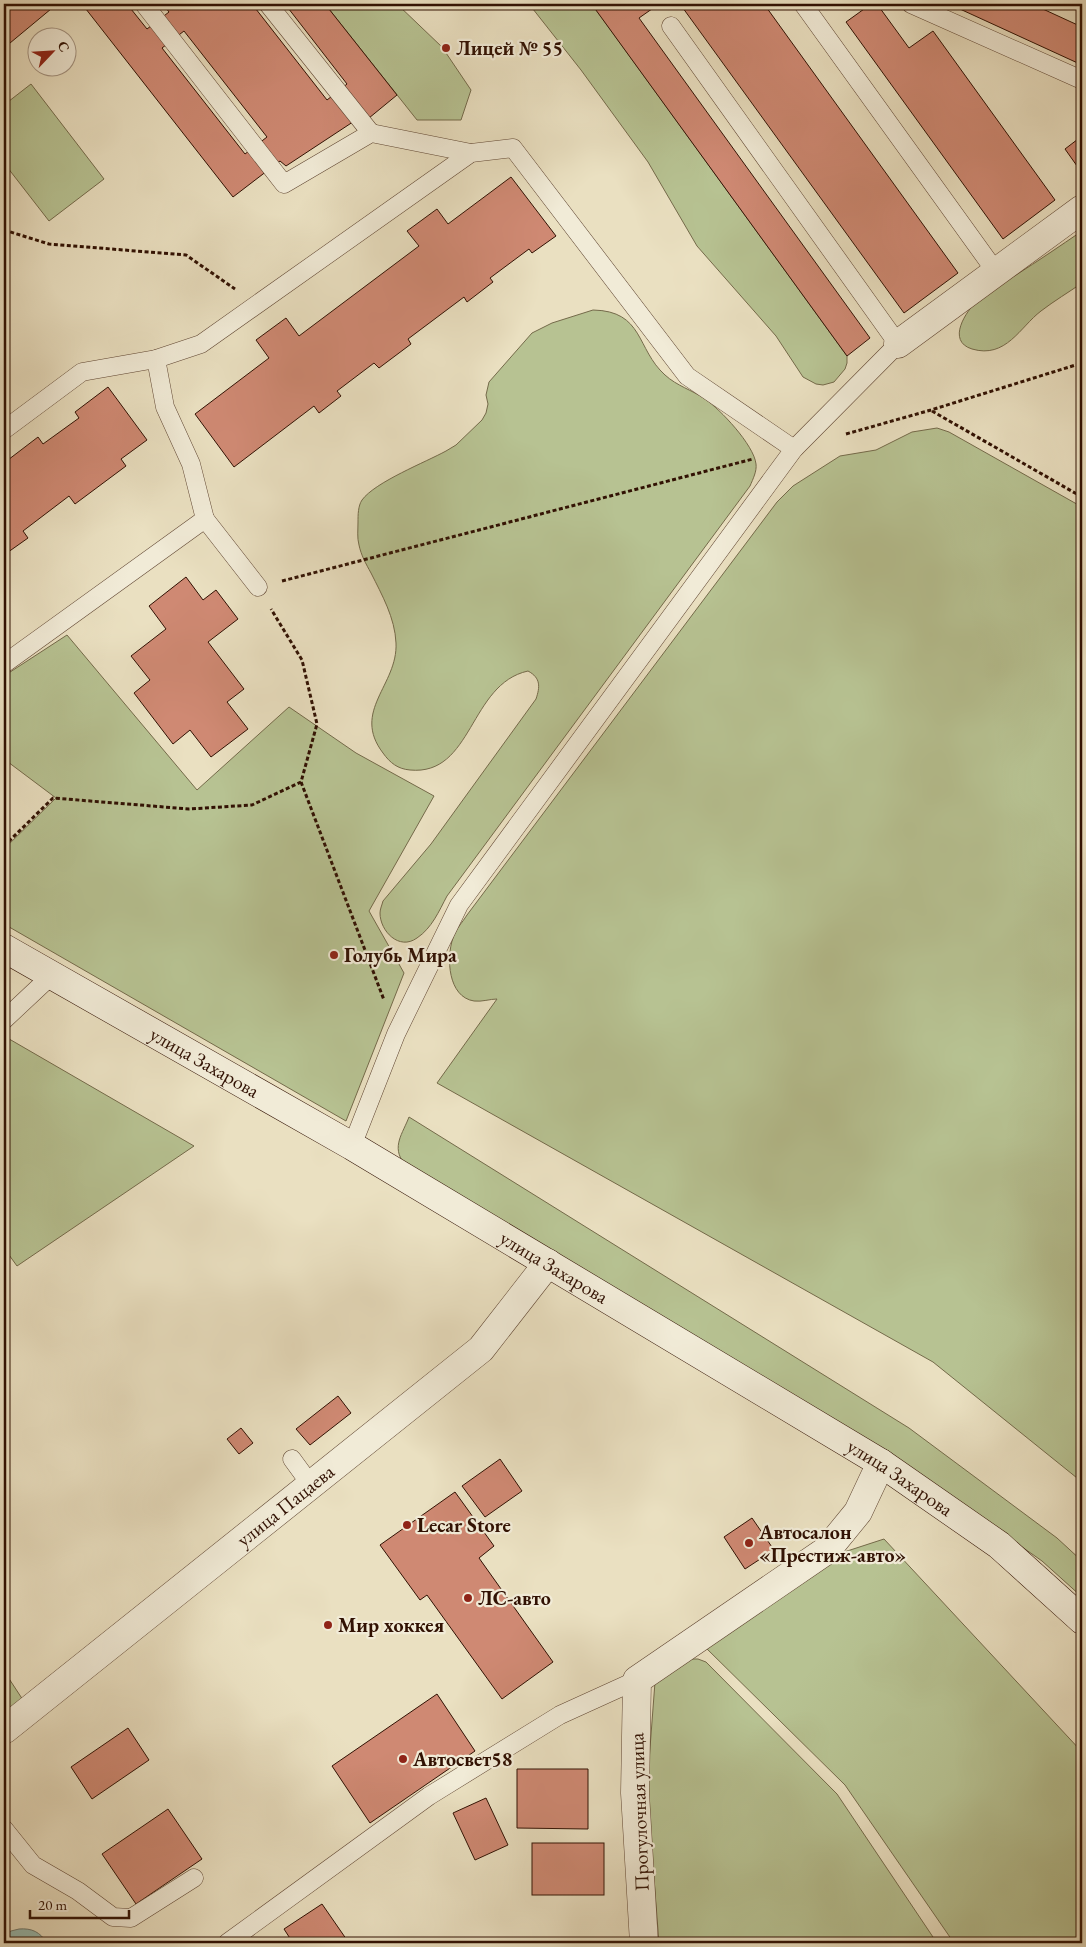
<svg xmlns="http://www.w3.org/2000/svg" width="1086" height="1947" viewBox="0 0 1086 1947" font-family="'EB Garamond',serif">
<rect width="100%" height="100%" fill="#eae0c1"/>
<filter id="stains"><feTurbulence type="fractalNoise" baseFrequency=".004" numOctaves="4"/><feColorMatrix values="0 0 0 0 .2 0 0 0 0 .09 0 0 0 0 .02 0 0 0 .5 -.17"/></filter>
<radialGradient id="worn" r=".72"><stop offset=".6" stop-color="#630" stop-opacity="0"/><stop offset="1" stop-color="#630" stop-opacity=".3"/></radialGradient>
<!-- green -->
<g fill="#b7c292" stroke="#746a4a">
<path d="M325,4H397L442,47L471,90L461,120H417Z"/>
<path d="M529,4H597L594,7L847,356V363L845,369L834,382L823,385L816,384L803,377L776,336L697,246L648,162L581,70Z"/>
<path d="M31,84L104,179L49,221L4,163V105Z"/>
<path d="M1082,231V283C1069,292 1054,301 1041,311C1020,327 1006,359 972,349C946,341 966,311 978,300C988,289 1004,282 1016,275C1038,261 1060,246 1082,231Z"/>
<path d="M593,310C644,311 636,349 665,375C677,386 692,390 705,399C720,409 754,445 756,464C757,471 753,479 750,486L447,896C439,911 432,928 417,938C399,951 380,931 380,913C380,909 382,905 383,901L431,844L536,699C540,687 541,678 528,671C469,684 473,776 410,770C398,769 390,763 383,753C351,711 398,685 396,643C395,618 382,595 371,573C366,564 361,555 359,545C357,538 358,530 358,522C358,515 358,506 362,500C375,482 426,462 446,451L456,445L482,420L486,413L488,404L486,395L489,382L532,333L552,323Z"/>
<path d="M937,428L949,432L1082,507V1482L933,1362L437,1083L497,999C490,999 482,1002 474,1001C448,997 446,958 453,938C455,930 462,923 467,915L777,502L793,486L840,456L876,450L912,432Z"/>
<path d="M67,635L197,790L289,707L356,753L434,796L369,911L404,973L346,1121L4,924V849L56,798L4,759V676Z"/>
<path d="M4,1036L194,1146L17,1266L4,1248Z"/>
<path d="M409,1117L909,1428L1057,1538L1082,1561V1597L1042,1561L887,1452L404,1163C391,1147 403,1133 409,1117Z"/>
<path d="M884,1539L1082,1752V1943H954L845,1785L704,1646L838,1554Z"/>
<path d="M690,1659H698L706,1662L837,1794L937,1943H659L647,1788L655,1682Z"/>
<path d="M4,1671L23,1700L4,1716Z"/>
</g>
<!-- water -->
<path fill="#98bdb3" stroke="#6f786d" d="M19,1929C32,1928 40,1932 47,1943H4V1936L11,1931Z"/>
<!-- building -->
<g fill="#cf8973" stroke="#311103" fill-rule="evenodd">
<path d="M4,4H57L4,48Z"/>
<path d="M82,4H127L147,29L169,12L163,4H252L327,100L347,84L285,4H325L397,95L369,118L365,114L286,166L280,161L233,197ZM184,31L267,137L245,154L162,48Z"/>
<path d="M597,4H659L639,18L870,338L847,356L593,6Z"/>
<path d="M680,4H764L958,273L904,313Z"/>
<path d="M871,4H877L909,48L933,31L1055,200L1003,239L846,22Z"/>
<path d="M949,4H1032L1082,27V65Z"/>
<path d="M1082,136V173L1065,149Z"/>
<path d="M511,177L556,236L532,253L529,249L490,278L493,282L467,302L464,297L408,339L411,344L379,368L374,363L337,391L341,396L319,413L314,406L234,467L195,414L269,358L256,340L286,318L299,336L419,246L407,231L437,209L448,224Z"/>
<path d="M108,387L147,440L121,459L126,466L75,504L69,496L23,531L28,538L4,555V463L38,437L43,444L79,418L75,412Z"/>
<path d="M186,577L203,600L216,590L238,619L208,642L244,689L227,702L248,729L211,757L190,730L173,744L134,693L150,680L131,656L166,629L149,606Z"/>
<path d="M338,1396L351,1413L310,1445L296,1429Z"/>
<path d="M241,1428L253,1443L239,1454L227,1439Z"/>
<path d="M500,1459L522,1491L485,1517L462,1486Z"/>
<path d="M455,1492L494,1546L479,1558L553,1662L502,1699L427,1595L420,1600L380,1545Z"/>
<path d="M752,1518L774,1550L745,1569L724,1537Z"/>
<path d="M437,1694L475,1751L370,1823L332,1766Z"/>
<path d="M128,1728L149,1760L92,1799L71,1767Z"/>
<path d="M517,1769H588V1829L517,1828Z"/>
<path d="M486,1798L508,1845L475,1860L453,1813Z"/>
<path d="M168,1809L202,1859L136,1904L102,1854Z"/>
<rect x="532" y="1843" width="72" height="52"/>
<path d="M322,1904L349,1943H293L284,1929Z"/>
</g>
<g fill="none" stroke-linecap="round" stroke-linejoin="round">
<!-- service casing -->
<g stroke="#5f4532" stroke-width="19">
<g id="service">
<path d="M144,4L284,184L371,133L471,153"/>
<path d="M268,4L371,133"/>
<path d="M803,4L996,272"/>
<path d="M911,4L1082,80"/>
<path d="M4,430L82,372L156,359L201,344L471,153L513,148L687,376L794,449"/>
<path d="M205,519L258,587"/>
<path d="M4,664L205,519L191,464L165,407L156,359"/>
<path d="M4,1020L52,975"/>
<path d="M352,1146L396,1034L459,905L794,449L898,344L671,26"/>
<path d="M292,1459L311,1485"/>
<path d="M4,1829L33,1865L78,1891L113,1917L131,1918L194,1878"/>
<path d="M227,1943L429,1796L560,1715L637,1680"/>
</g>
</g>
<!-- minor casing -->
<g stroke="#5f4532" stroke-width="29">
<g id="minor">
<path d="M898,344L1082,209"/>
<path id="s1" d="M4,1730L481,1349L548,1263"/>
<path d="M644,1943L635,1793L637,1680L827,1550L858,1512L881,1463"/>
</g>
</g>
<!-- secondary casing -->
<g stroke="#311103" stroke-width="29">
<g id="secondary">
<path id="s2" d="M4,948L352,1146L881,1463L999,1545L1082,1620"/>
</g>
</g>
<!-- path -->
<g stroke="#311103" stroke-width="3" stroke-dasharray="4 2.5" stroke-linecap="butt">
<path d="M4,230L49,244L186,255L235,289"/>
<path d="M932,411L1082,497"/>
<path d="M846,434L931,410L1082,363"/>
<path d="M282,581L753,459"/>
<path d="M301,782L384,1000"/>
<path d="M4,846L53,798L189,809L252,805L301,782L317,724L302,660L271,609"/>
</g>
<!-- service -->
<use href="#service" stroke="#f1ebd7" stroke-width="18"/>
<!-- minor -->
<use href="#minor" stroke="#f1ebd7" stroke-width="28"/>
<!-- secondary -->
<use href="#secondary" stroke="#f1ebd7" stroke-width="28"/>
</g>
<!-- markers -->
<g fill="#8f2418" stroke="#f1ebd7" stroke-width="2">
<circle cx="446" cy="48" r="5"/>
<circle cx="334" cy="955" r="5"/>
<circle cx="407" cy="1525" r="5"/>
<circle cx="749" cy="1543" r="5"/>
<circle cx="468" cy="1598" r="5"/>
<circle cx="328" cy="1625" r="5"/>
<circle cx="403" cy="1759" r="5"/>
</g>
<g text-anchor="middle" stroke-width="4.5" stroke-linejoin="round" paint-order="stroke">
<!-- poi labels -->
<g font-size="20" font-weight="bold" fill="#311103" stroke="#f1ebd7" text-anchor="start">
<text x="456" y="55">Лицей № 55</text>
<text x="344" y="962">Голубь Мира</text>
<text x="417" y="1532">Lecar Store</text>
<text x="759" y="1539">Автосалон<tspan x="759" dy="23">«Престиж-авто»</tspan></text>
<text x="478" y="1605">ЛС-авто</text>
<text x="338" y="1632">Мир хоккея</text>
<text x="413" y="1766">Автосвет58</text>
</g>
<!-- street labels -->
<g font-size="20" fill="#311103" stroke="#f1ebd7">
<text dy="7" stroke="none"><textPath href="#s2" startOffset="231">улица Захарова</textPath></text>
<text dy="7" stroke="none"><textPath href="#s2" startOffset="636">улица Захарова</textPath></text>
<text dy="7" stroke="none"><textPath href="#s2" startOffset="1041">улица Захарова</textPath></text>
<text dy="7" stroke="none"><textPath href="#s1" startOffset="360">улица Пацаева</textPath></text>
<text transform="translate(639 1812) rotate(-92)" y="7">Прогулочная улица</text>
</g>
</g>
<!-- margin -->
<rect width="1086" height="1947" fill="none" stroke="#eae0c1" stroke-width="20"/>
<rect x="5" y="5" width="1076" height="1937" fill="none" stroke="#311103" stroke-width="2.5"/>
<rect x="10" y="10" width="1066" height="1927" fill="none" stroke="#311103"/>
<!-- north arrow -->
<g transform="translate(52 52) rotate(65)"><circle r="24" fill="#f1ebd7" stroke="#a49482"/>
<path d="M0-4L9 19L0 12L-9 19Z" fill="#8f2418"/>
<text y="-8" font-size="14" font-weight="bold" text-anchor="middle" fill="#311103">С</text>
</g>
<!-- scale -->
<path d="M30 1910v8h99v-8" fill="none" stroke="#311103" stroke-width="2.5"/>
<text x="38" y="1910" font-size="15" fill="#311103" stroke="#f1ebd7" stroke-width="4" paint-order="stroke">20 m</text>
<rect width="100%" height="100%" filter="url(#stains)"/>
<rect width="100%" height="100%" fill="url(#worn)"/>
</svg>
